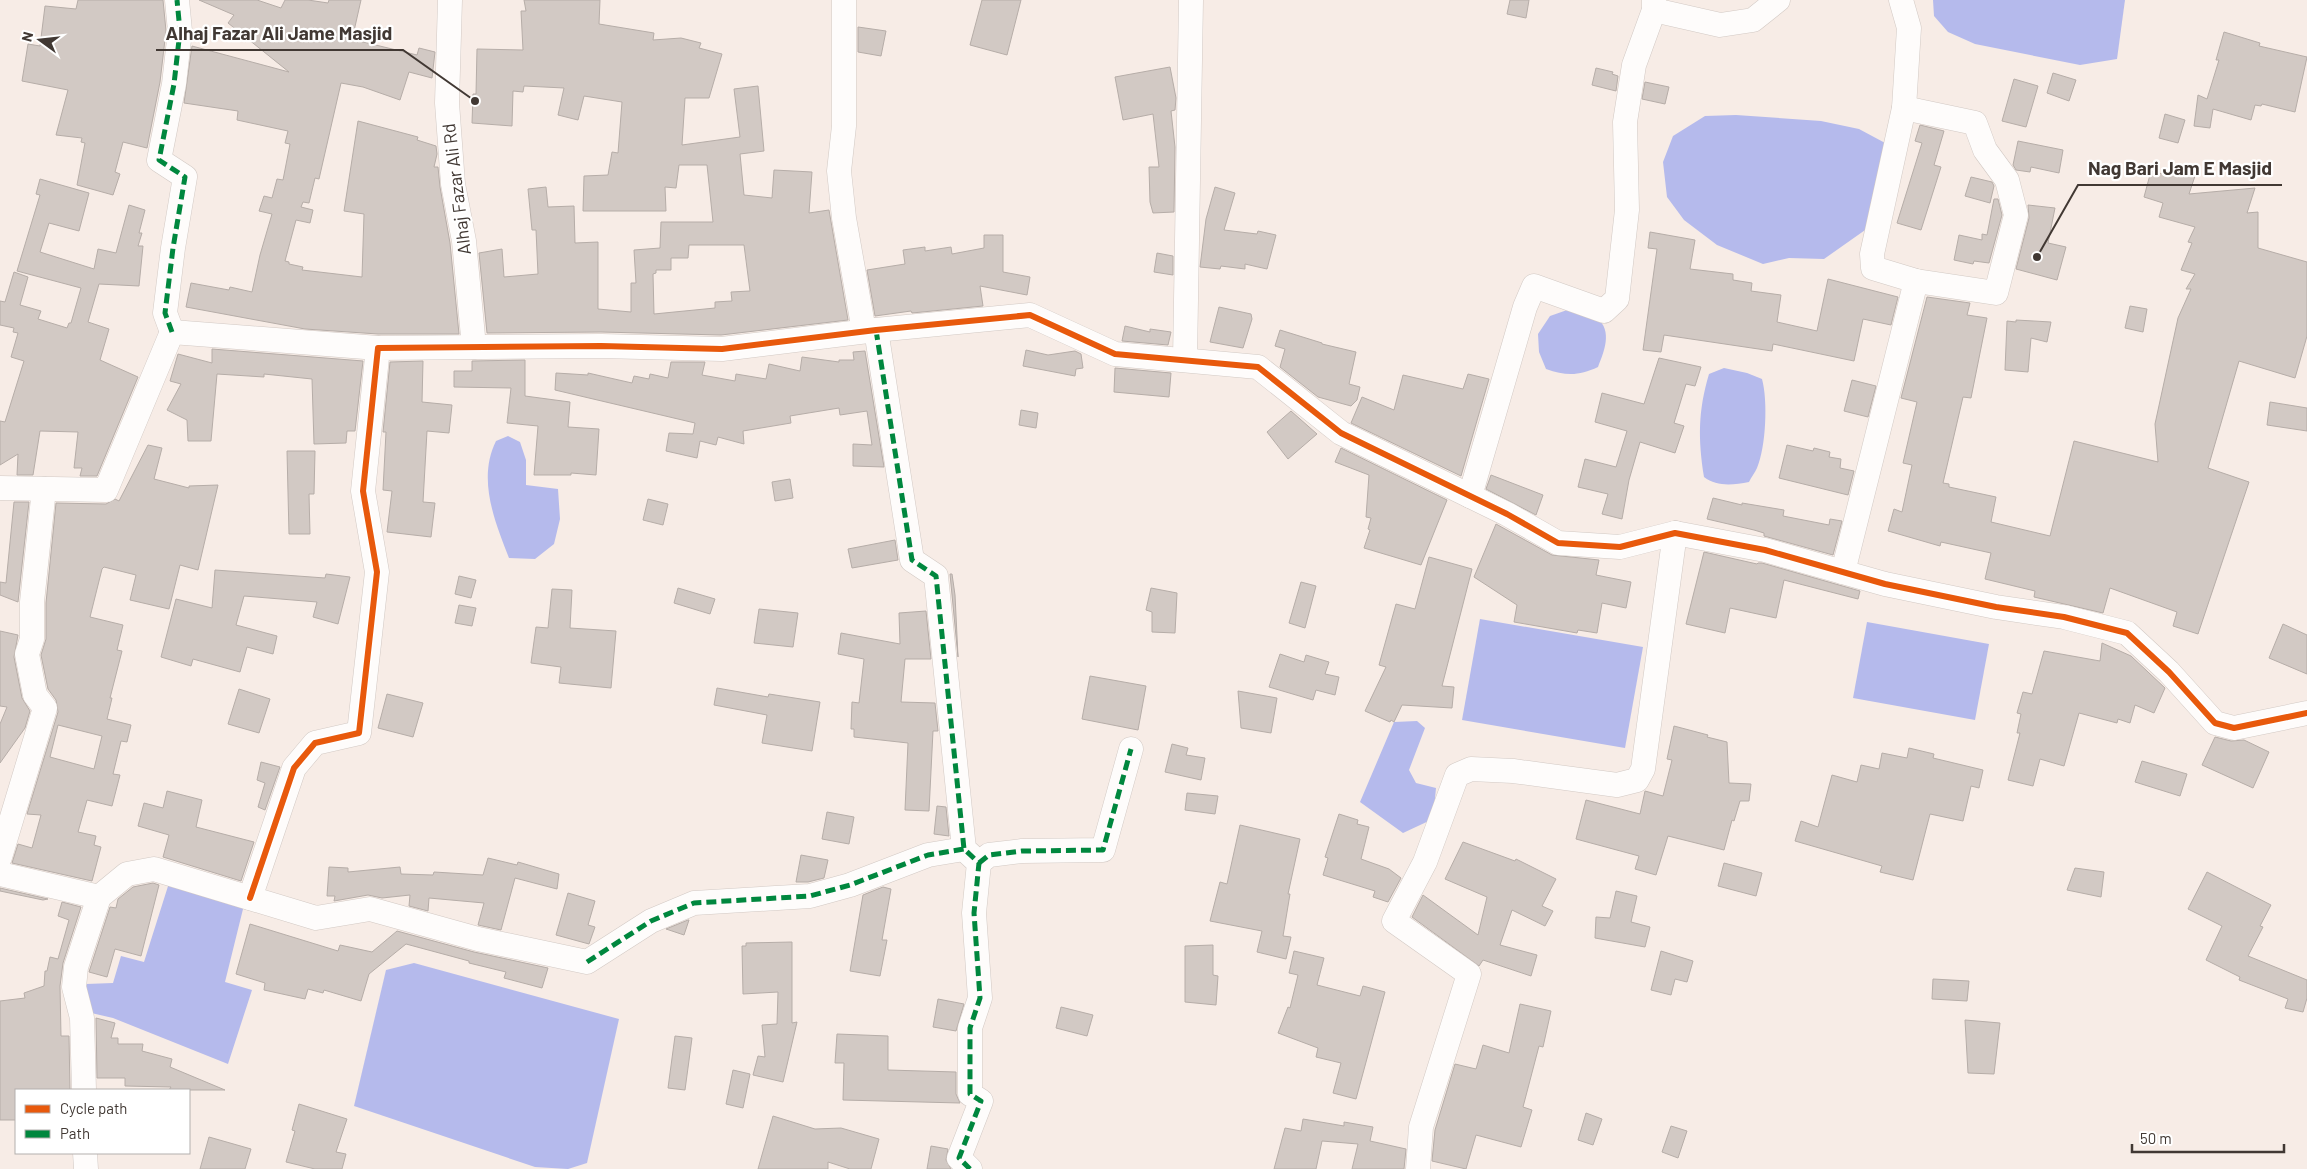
<svg xmlns="http://www.w3.org/2000/svg" width="2307" height="1169" viewBox="0 0 2307 1169" font-family="Barlow,sans-serif">
<rect width="100%" height="100%" fill="#f7ece6"/>
<!-- water -->
<g fill="#b5baec">
<path d="M1933,0H2125L2117,59L2080,65L1975,44L1948,32L1934,16Z"/>
<path d="M1736,115L1821,121L1859,129L1887,144L1868,228L1824,259L1789,258L1763,264L1717,245L1684,220L1667,197L1663,162L1673,136L1705,116Z"/>
<path d="M1570,309C1578,312 1591,314 1597,318C1613,331 1604,352 1598,367C1579,376 1566,376 1546,369L1539,352L1538,334L1550,316Z"/>
<path d="M1724,368L1747,373L1762,379C1768,401 1766,447 1757,468C1755,473 1751,477 1749,482C1733,485 1717,487 1704,477C1698,439 1698,411 1709,374Z"/>
<path d="M508,436L520,442L526,460V485L558,489L560,519L554,544L535,559L509,558C495,522 477,479 496,441Z"/>
<path d="M1480,619L1643,647L1625,748L1462,720Z"/>
<path d="M1867,622L1989,644L1975,720L1853,698Z"/>
<path d="M1417,721L1425,728L1409,770L1416,783L1436,788L1433,819L1403,833L1360,802L1394,722Z"/>
<path d="M169,883L244,905L225,982L252,990L228,1064L113,1018L87,1012L86,984L113,983L121,956L144,962Z"/>
<path d="M414,963L619,1019L587,1163L568,1169L535,1167L354,1106L386,970Z"/>
</g>
<!-- building -->
<g fill="#d2c9c4" stroke="#b6ada8" fill-rule="evenodd">
<path d="M78,0H163L166,31L160,82L147,148L123,142L115,172L120,174L113,195L77,185L85,143L81,142L82,138L56,135L68,90L22,81L28,44L40,46L45,6L76,9Z"/>
<path d="M199,0H257L281,8L285,0H308L328,3L329,0H361L354,31L357,32L355,40L417,55L419,48L435,52L432,78L409,72L400,100L363,87L341,83L319,179L315,178L309,203L303,202L301,207L313,210L310,223L296,220L285,261L289,262V264L303,267L302,270L362,277L364,214L344,211L358,121L418,137L417,140L436,146L437,154L434,167H438L440,187L450,243L459,334H378L305,329L186,307L191,283L229,290L230,287L252,292L260,255L272,214L259,211L264,196L272,198L277,179L283,180L290,144L285,143L288,131L237,120L238,111L184,103L192,46L289,72L228,23L234,15Z"/>
<path d="M524,0H600L599,24L654,33L653,40L681,38L701,43L699,48L722,54L709,98H685L682,145L740,137L734,89L758,86L764,151L740,154L744,195L772,198L774,170L812,172L809,213L829,210L848,320L721,335L601,332L487,333L479,253L502,249L504,277L538,274L536,230H532L528,189L546,187L548,207L574,206L575,243L598,242V309L631,312V283H636L634,250L660,248L661,222H713L707,165H679L676,188L665,187L666,211H583L584,176L608,175L612,152L618,153L622,102L584,96L578,120L558,115L564,88L524,86L523,92L513,91L512,126L472,123L473,94H476L477,49L523,50L521,11H526ZM689,245H744L750,291L731,292L732,301L715,302V308L654,314L653,274L656,273V270H671V258H688Z"/>
<path d="M982,0H1021L1007,55L970,45Z"/>
<path d="M1510,0H1529L1526,18L1507,14Z"/>
<path d="M858,27L886,31L881,56L858,52Z"/>
<path d="M2224,32L2260,43L2259,46L2307,57L2295,112L2262,104L2261,106L2255,105L2251,120L2213,109L2210,128L2194,126L2198,95L2207,99L2219,60H2216Z"/>
<path d="M1170,67L1176,98L1175,110L1171,111L1175,147L1174,212L1153,213L1150,202L1149,167H1159L1153,114L1123,120L1115,77Z"/>
<path d="M1596,68L1613,72L1612,74L1618,76L1616,91L1592,85Z"/>
<path d="M2053,73L2076,80L2069,101L2047,93Z"/>
<path d="M2014,79L2038,86L2026,127L2002,121Z"/>
<path d="M1645,82L1669,87L1665,104L1642,99Z"/>
<path d="M2165,114L2185,120L2178,143L2159,138Z"/>
<path d="M1920,125L1944,131L1934,165L1941,167L1921,230L1897,223L1922,143L1915,141Z"/>
<path d="M2018,141L2063,150L2059,173L2031,167L2030,172L2016,170L2013,165Z"/>
<path d="M2169,168L2195,176L2189,194L2255,188L2247,213L2258,212V248L2307,262V336L2295,378L2239,361L2208,468L2249,482L2198,634L2173,626L2177,612L2110,588L2103,613L2034,597L2035,591L1985,579L1991,553L1941,542L1940,546L1888,531L1894,509L1902,512L1912,465L1903,463L1917,402L1901,398L1927,297L1970,303L1967,315L1987,318L1971,398L1963,397L1943,483L1949,484V487L1996,497L1991,522L2050,536L2074,441L2158,462L2155,424L2178,318L2191,289H2186L2195,274L2181,270L2192,243L2188,242L2195,227L2159,217L2163,203L2144,197L2151,171L2167,175Z"/>
<path d="M1971,177L1992,182L1994,186L1990,203L1965,196Z"/>
<path d="M40,179L89,193L79,231L49,223L40,252L94,269L98,249L116,253L129,205L145,210L139,233H142L138,246H143L139,286L99,284L88,322L109,329L100,360L138,377L97,476H80L82,468H74L78,432L40,431L33,475H17L18,454L0,465V421L5,422L24,361L11,357L18,333L13,332L14,328L0,325V301L5,302L14,272L28,277L20,305L41,311L38,319L67,328L69,323H71L81,288L17,271L40,195L36,194Z"/>
<path d="M1215,187L1235,193L1224,230L1257,234L1258,231L1276,235L1267,269L1245,264V269L1221,266L1220,269L1200,267L1206,219Z"/>
<path d="M1994,199H1998L2002,215L1989,263L1974,261L1973,264L1954,260L1959,235L1982,240V234L1987,235Z"/>
<path d="M2028,205L2055,208L2048,243L2066,247L2057,280L2016,269L2029,218Z"/>
<path d="M1650,232L1695,240L1690,269L1733,274V280L1752,283L1751,291L1781,295L1777,322L1817,331L1828,279L1898,297L1891,325L1863,319L1854,361L1773,344L1772,351L1664,335L1661,352L1643,350L1657,249L1648,248Z"/>
<path d="M984,235H1003V272L1030,277L1027,295L980,286L983,306L912,313L911,311L875,316L867,270L905,264L903,250L925,247V251L951,247L952,254L984,248Z"/>
<path d="M1157,253L1173,256V275L1154,272Z"/>
<path d="M2130,306L2147,309L2143,332L2125,328Z"/>
<path d="M1219,307L1251,314L1252,319L1243,348L1210,342Z"/>
<path d="M2016,320L2051,322L2047,342L2031,338L2028,372L2005,370L2007,321L2016,322Z"/>
<path d="M1125,326L1150,332V329L1171,332L1168,345L1122,341Z"/>
<path d="M1280,330L1322,343V344L1356,352L1349,384L1360,387L1357,400L1351,406L1318,397L1280,367L1285,349L1275,346Z"/>
<path d="M212,349L363,361L355,431H347L346,443L314,444L312,379L264,374V377L217,374L211,441H188L187,420L167,410L181,384L170,381L178,354L212,363Z"/>
<path d="M1026,350L1048,355L1075,351L1081,354L1083,368L1076,369L1075,376L1023,366Z"/>
<path d="M865,351L884,467L853,466V444L872,445L867,411L840,415L839,408L790,416L791,423L743,431L744,444L718,437L716,445L700,441L697,458L666,451L669,433L693,434L695,423L555,390L556,373L588,375V373L632,383L634,376L649,379L650,374L668,378L671,362H705L702,375L735,381L736,374L766,379L769,364L800,371L802,357L839,362V360H854L853,352Z"/>
<path d="M1659,358L1701,367L1695,386L1686,384L1674,423L1684,426L1675,453L1640,442L1629,480L1622,519L1602,514L1608,494L1578,487L1585,459L1616,467L1627,431L1595,422L1602,393L1644,404Z"/>
<path d="M525,360V396L570,402L568,427L599,429L596,475L571,473V475H534L538,426L507,423L511,388L454,387V371H472V361Z"/>
<path d="M423,361L422,402L452,405L449,433L427,431L423,502L435,503L431,537L387,532L392,491L383,490L386,432H383L390,362Z"/>
<path d="M1115,368L1171,373L1169,397L1114,392Z"/>
<path d="M1468,374L1489,379L1461,476L1351,423L1362,397L1394,410L1403,375L1463,389Z"/>
<path d="M1852,380L1876,386L1868,417L1844,411Z"/>
<path d="M2270,402L2307,408V431L2267,425Z"/>
<path d="M1021,410L1038,413L1036,428L1019,425Z"/>
<path d="M1291,411L1317,434L1288,459L1267,432Z"/>
<path d="M148,445L162,448L154,479L189,488V486L218,485L198,570L180,565L169,609L130,600L136,575L104,567L102,569L90,617L123,625L117,650L122,651L110,698H112L107,719L131,725L127,742L121,741L113,774L120,775L112,806L87,800L78,832L96,836L94,845L101,847L92,881L12,863L18,844L32,848L41,815L27,814L58,712L56,700L48,689L41,655L46,639V603L56,503L106,504L115,499L119,501ZM58,725L102,736L94,769L50,757Z"/>
<path d="M1787,445L1813,451L1814,448L1830,452L1829,457L1841,459L1840,468L1854,471L1848,495L1779,478Z"/>
<path d="M1341,448L1447,500L1421,565L1364,548L1370,530L1368,529L1371,518L1366,517L1369,475L1335,462Z"/>
<path d="M287,451H315L314,494H309L310,534H289Z"/>
<path d="M1491,475L1543,495L1536,515L1486,489Z"/>
<path d="M790,479L793,498L775,501L772,482Z"/>
<path d="M1713,498L1742,505V503L1784,510L1783,516L1829,525L1830,519L1842,521L1833,555L1764,536V533L1754,530L1707,519Z"/>
<path d="M648,499L668,504L663,525L643,520Z"/>
<path d="M14,502H29L18,602L0,595V582L6,583Z"/>
<path d="M1496,524L1552,555L1599,560L1596,575L1631,582L1626,608L1602,603L1597,633L1578,630L1577,633L1514,622L1517,605L1474,577Z"/>
<path d="M895,540L898,560L852,568L848,549Z"/>
<path d="M1704,552L1757,564L1758,563H1762L1860,591L1858,599L1784,580L1776,618L1730,608L1725,633L1686,624Z"/>
<path d="M1429,557L1472,569L1442,686L1454,687L1452,708L1402,705L1394,722L1391,720L1390,722L1365,711L1386,667L1379,665L1396,604L1415,609Z"/>
<path d="M215,570L325,578L326,574L350,577L338,624L313,617L317,602L244,596L236,625L277,636L273,654L247,647L240,672L193,659L191,666L161,657L176,599L212,608Z"/>
<path d="M950,574H952L955,595L958,657Z"/>
<path d="M459,576L476,580L471,598L455,594Z"/>
<path d="M1301,582L1316,586L1305,628L1289,623Z"/>
<path d="M678,588L715,599L710,614L674,603Z"/>
<path d="M1151,588L1177,593L1175,633L1152,632V612L1146,610Z"/>
<path d="M552,589L572,590L570,628L616,631L611,688L559,683L561,667L531,663L536,627L548,628Z"/>
<path d="M459,605L476,608L472,626L455,623Z"/>
<path d="M759,609L798,613L793,647L754,643Z"/>
<path d="M926,611L931,659H905L901,702L935,703L938,731H933L929,811L905,810L908,743L854,737V729H851L852,702L859,703L864,659L838,654L841,633L900,644L899,613Z"/>
<path d="M2283,624L2307,635V674L2269,658Z"/>
<path d="M0,631L18,635L14,657L22,698L30,711L25,728L0,763V724L7,707L0,706Z"/>
<path d="M2102,643L2131,656L2165,688L2154,713L2135,705L2130,723L2118,719L2117,723L2079,713L2064,766L2040,759L2033,786L2008,780L2020,733H2017L2021,714L2017,713L2023,692L2032,694L2044,651L2100,661Z"/>
<path d="M1280,654L1304,662L1306,655L1329,662L1325,674L1339,677L1335,695L1316,690L1313,700L1269,687Z"/>
<path d="M1090,676L1146,686L1138,730L1082,719Z"/>
<path d="M717,688L768,697L769,694L820,702L812,751L762,743L767,715L714,705Z"/>
<path d="M239,689L270,699L259,733L228,724Z"/>
<path d="M1238,691L1277,698L1271,733L1241,728Z"/>
<path d="M387,694L423,703L413,737L378,728Z"/>
<path d="M1674,726L1708,735L1707,737L1727,742L1729,783L1751,784L1749,801H1740L1734,821L1732,820L1724,850L1668,836L1656,875L1635,869L1639,856L1576,839L1586,800L1640,814L1645,791L1663,796L1672,760L1667,759Z"/>
<path d="M2215,737L2231,741L2244,740L2269,752L2253,788L2202,765Z"/>
<path d="M1172,744L1188,748L1186,755L1205,758L1201,780L1165,772Z"/>
<path d="M1909,748L1934,754L1933,758L1983,770L1979,788L1971,786L1963,821L1930,814L1913,880L1880,872L1882,866L1795,841L1801,821L1818,827L1832,775L1857,782L1861,765L1879,769L1882,753L1907,758Z"/>
<path d="M2142,761L2187,774L2180,796L2135,782Z"/>
<path d="M261,762L280,767L265,810L258,807L265,783L257,780Z"/>
<path d="M167,791L202,800L196,827L254,842L241,881L163,857L169,835L138,826L144,803L163,808Z"/>
<path d="M1187,793L1218,796L1215,814L1185,810Z"/>
<path d="M937,806L946,807L949,836L934,834Z"/>
<path d="M827,812L854,817L849,844L822,839Z"/>
<path d="M1339,814L1358,820L1357,824L1369,827L1361,859L1389,869L1401,878L1388,902L1373,897L1375,891L1323,875L1328,858L1325,857Z"/>
<path d="M1240,825L1300,839L1288,894H1290L1283,936L1291,937L1286,959L1257,952L1262,931L1210,921L1220,882L1227,884Z"/>
<path d="M1463,842L1515,861L1516,859L1556,879L1542,906L1553,911L1545,926L1512,910L1500,945L1537,955L1531,976L1483,960L1479,966L1412,917L1423,895L1478,935L1487,897L1445,879Z"/>
<path d="M801,855L828,860L824,878L808,882H796Z"/>
<path d="M488,858L517,865L518,862L559,874L557,889L515,878L501,930L478,925L484,903L429,898L428,911L409,906L410,895L382,898L368,895L334,901L335,896H327L329,867L348,868V872L400,867L401,874L433,875L434,872L483,875Z"/>
<path d="M1724,863L1762,873L1756,896L1718,886Z"/>
<path d="M2075,868L2104,872L2101,897L2067,890Z"/>
<path d="M2207,872L2271,905L2260,926L2263,927L2248,956L2307,980V998L2303,1012L2285,1008L2288,999L2239,980L2240,977L2206,960L2222,926L2188,909Z"/>
<path d="M153,883L159,885L141,956L115,949L107,977L89,972L110,907L116,908L118,899L133,887Z"/>
<path d="M883,887L891,889L882,940H887L880,976L850,971L863,895Z"/>
<path d="M0,888L48,899L43,900L0,891Z"/>
<path d="M1616,891L1637,896L1631,922L1650,927L1645,947L1595,938L1596,917L1610,918Z"/>
<path d="M568,893L595,901L588,925L595,927L589,944L556,935Z"/>
<path d="M62,902L81,907L63,963L60,986L61,1036H69L70,1090H16V1120H0V1001L25,998L24,993L44,986L45,971H47L50,957L58,959L69,920L58,916Z"/>
<path d="M689,920L684,935L666,929L688,920Z"/>
<path d="M250,924L338,951L340,945L372,952L397,931L474,952L548,968L542,988L504,978L506,972L469,963V961L406,944L369,974L361,1001L324,990L323,993L308,989L305,999L264,990L265,983L236,974Z"/>
<path d="M792,942V1023L797,1022L783,1082L753,1075L758,1056L765,1057L762,1025L777,1024L778,992L743,994L742,946H746V943Z"/>
<path d="M1213,945V975L1218,976L1216,1005L1185,1002V946Z"/>
<path d="M1294,951L1324,958L1317,985L1360,996L1363,986L1385,992L1356,1099L1333,1093L1341,1063L1316,1057L1318,1048L1278,1033L1288,1007L1290,1008L1298,975L1289,973Z"/>
<path d="M1661,951L1693,961L1687,982L1675,979L1671,995L1651,990Z"/>
<path d="M1933,979L1969,981L1967,1001L1932,999Z"/>
<path d="M938,999L964,1004L956,1031L933,1027Z"/>
<path d="M1520,1004L1551,1011L1543,1047L1539,1046L1523,1107L1532,1110L1521,1147L1476,1135L1466,1169L1432,1161L1435,1130L1455,1064L1476,1069L1483,1045L1509,1053Z"/>
<path d="M1061,1007L1093,1015L1087,1036L1056,1028Z"/>
<path d="M96,1018L115,1023L111,1038H118V1044H143L142,1051L172,1059L170,1067L225,1090H169L171,1087L125,1086V1078H97Z"/>
<path d="M1965,1020L2000,1023L1994,1074L1968,1073Z"/>
<path d="M837,1034L888,1036V1070L956,1072V1094L960,1103L843,1100L844,1063H835Z"/>
<path d="M675,1036L692,1038L685,1090L668,1088Z"/>
<path d="M733,1070L750,1074L743,1108L726,1104Z"/>
<path d="M299,1104L347,1119L336,1152L346,1154L342,1169H315L286,1162L295,1131L292,1130Z"/>
<path d="M1586,1113L1602,1119L1593,1145L1578,1140Z"/>
<path d="M773,1116L815,1129L841,1128L879,1139L871,1169H850L828,1162V1169H758Z"/>
<path d="M1303,1119L1344,1126V1122L1373,1127L1370,1141L1406,1149L1404,1169H1352L1358,1144L1322,1141L1316,1169H1274L1285,1128L1301,1131Z"/>
<path d="M1671,1126L1687,1131L1678,1158L1662,1152Z"/>
<path d="M209,1137L251,1149L245,1169H200Z"/>
<path d="M931,1146L948,1149L946,1160L951,1169H927Z"/>
</g>
<g fill="none" stroke-linecap="round" stroke-linejoin="round">
<!-- street casing -->
<g stroke="#d2c9c4" stroke-width="25">
<g id="street">
<path d="M450,0L447,103L453,184L464,241L474,347"/>
<path d="M844,0V126L839,171L844,218L864,331"/>
<path d="M1654,10L1720,25L1753,20L1778,0"/>
<path d="M1904,108L1975,123L1985,150L2007,180L2016,215L1996,293L1916,281"/>
<path d="M876,330L912,560L936,576L964,849L979,863L974,913L980,998L970,1028V1094L981,1101L959,1158L970,1169"/>
<path d="M172,332L165,313L173,248L185,177L159,160L174,84L180,31L177,0"/>
<path d="M1185,360L1191,0"/>
<path d="M0,488L106,490L172,332L378,348"/>
<path d="M1470,496L1525,307L1534,286L1604,311L1617,299L1627,210L1625,122L1634,65L1654,10V0"/>
<path d="M1843,572L1916,281L1873,268L1872,254L1904,108L1909,28L1901,0"/>
<path d="M0,857L45,708L35,695L27,654L32,639V602L44,489"/>
<path d="M979,863L989,855L1022,851L1103,850L1131,749"/>
<path d="M0,874L99,897"/>
<path d="M250,898L294,768L315,743L359,733L377,572L363,491L378,348L601,346L722,349L876,330L1030,315L1115,354L1258,367L1341,433L1507,514L1558,543L1620,547L1675,533L1765,550L1885,584L1996,607L2064,617L2127,633L2169,672L2215,723L2234,728L2307,713"/>
<path d="M84,1090L82,1018L74,987L76,967L99,897L127,874L154,869L316,918L370,909L478,939L587,962L651,921L694,903L810,896L850,885L928,855L964,849"/>
<path d="M85,1153L86,1169"/>
<path d="M1418,1169L1421,1127L1469,974L1394,921L1425,862L1457,775L1471,769L1513,771L1617,785L1637,780L1643,769L1675,533"/>
</g>
</g>
<!-- street -->
<use href="#street" stroke="#fefcfb" stroke-width="24"/>
<!-- quiet -->
<g stroke="#00873e" stroke-width="5" stroke-dasharray="10 5" stroke-linecap="butt">
<path d="M876,330L912,560L936,576L964,849L979,863L974,913L980,998L970,1028V1094L981,1101L959,1158L970,1169"/>
<path d="M172,332L165,313L173,248L185,177L159,160L174,84L180,31L177,0"/>
<path d="M979,863L989,855L1022,851L1103,850L1131,749"/>
<path d="M587,962L651,921L694,903L810,896L850,885L928,855L964,849"/>
</g>
<!-- cycleway casing -->
<g stroke="#fff" stroke-width="9">
<path id="cycleway" d="M250,898L294,768L315,743L359,733L377,572L363,491L378,348L601,346L722,349L876,330L1030,315L1115,354L1258,367L1341,433L1507,514L1558,543L1620,547L1675,533L1765,550L1885,584L1996,607L2064,617L2127,633L2169,672L2215,723L2234,728L2307,713"/>
</g>
<!-- cycleway -->
<use href="#cycleway" stroke="#e8590c" stroke-width="6"/>
</g>
<g text-anchor="middle" stroke-width="4.5" stroke-linejoin="round" paint-order="stroke">
<!-- street labels -->
<g font-size="18" fill="#413833" stroke="#fff">
<text transform="translate(457 189) rotate(-97)" y="6">Alhaj Fazar Ali Rd</text>
</g>
</g>
<!-- callouts -->
<path fill="none" stroke="#413833" stroke-width="2" d="M475 101L403 50H156M2037 257L2078 185H2282"/>
<g fill="#413833" stroke="#fff" stroke-width="2">
<circle cx="475" cy="101" r="5"/>
<circle cx="2037" cy="257" r="5"/>
</g>
<g font-size="19" text-anchor="middle" font-weight="bold" fill="#413833" stroke="#fff" stroke-width="4.5" stroke-linejoin="round" paint-order="stroke">
<text x="279" y="40">Alhaj Fazar Ali Jame Masjid</text>
<text x="2180" y="175">Nag Bari Jam E Masjid</text>
</g>
<!-- legend -->
<rect x="15" y="1089" width="175" height="65" fill="#ffffff" stroke="#b3afad"/>
<rect x="25" y="1105" width="25" height="8" fill="#e8590c" stroke="#b3afad"/>
<text x="60" y="1114" font-size="15" fill="#413833">Cycle path</text>
<rect x="25" y="1130" width="25" height="8" fill="#00873e" stroke="#b3afad"/>
<text x="60" y="1139" font-size="15" fill="#413833">Path</text>
<!-- north arrow -->
<g transform="translate(40 40) rotate(285)" stroke="#ffffff" stroke-width="4" paint-order="stroke">
<path d="M0-4L9 19L0 12L-9 19Z" fill="#413833"/>
<text y="-8" font-size="14" font-weight="bold" text-anchor="middle" fill="#413833">N</text>
</g>
<!-- scale -->
<path d="M2132 1144v8h152v-8" fill="none" stroke="#413833" stroke-width="2.5"/>
<text x="2140" y="1144" font-size="15" fill="#413833" stroke="#ffffff" stroke-width="4" paint-order="stroke">50 m</text>
</svg>
